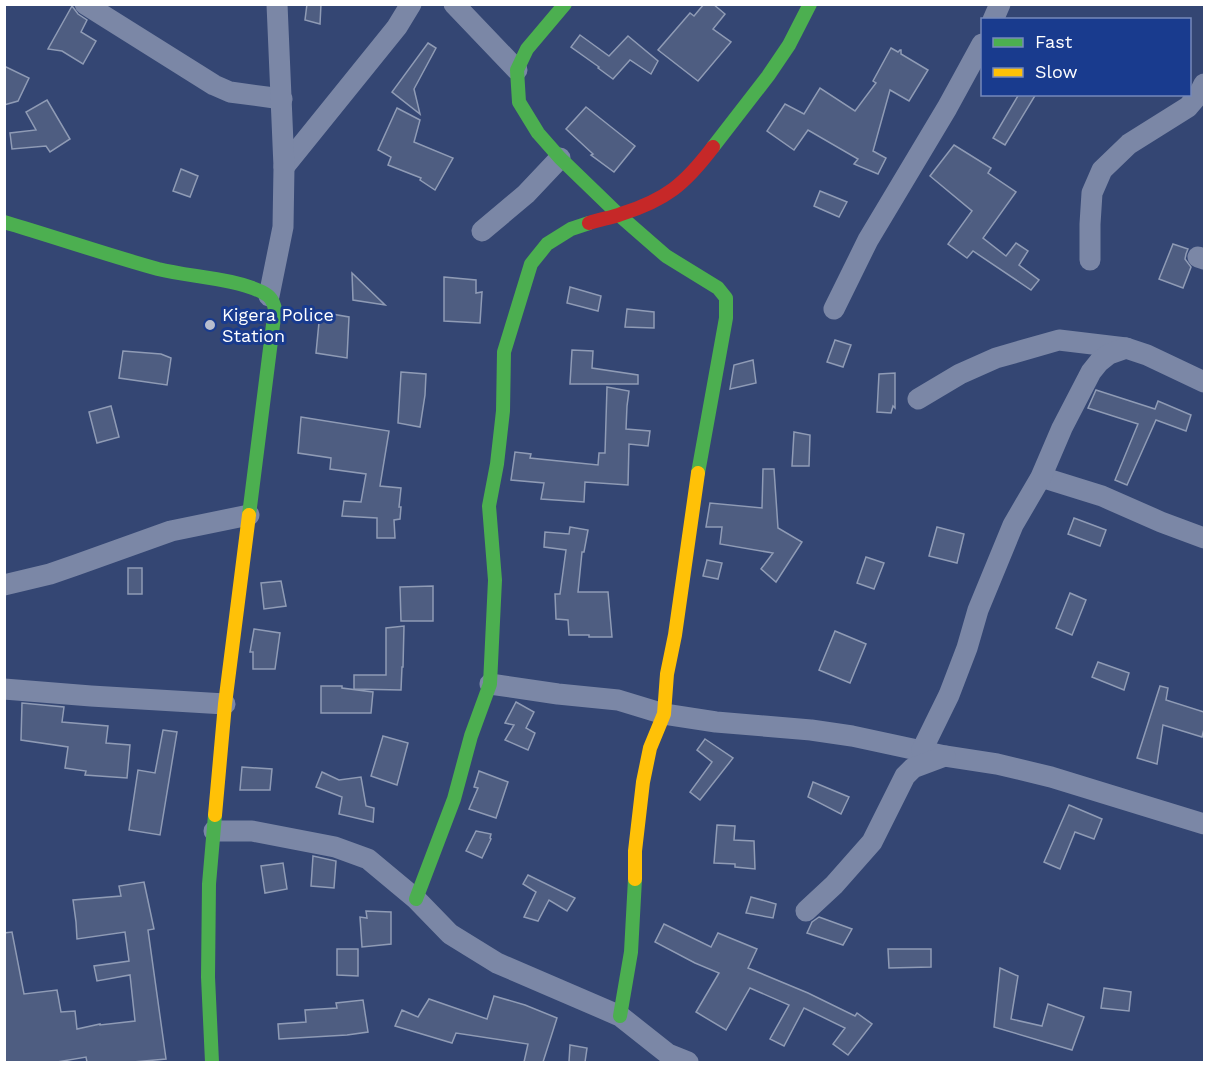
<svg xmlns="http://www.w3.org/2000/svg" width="1209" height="1067" viewBox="0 0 1209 1067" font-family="'Work Sans',sans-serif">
<rect width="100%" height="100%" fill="#344673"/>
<!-- building -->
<g fill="#4e5d81" stroke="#8f9bb5" stroke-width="1.5">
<path d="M307,4H321L320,24L305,20Z"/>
<path d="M704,4H713L725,14L713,29L731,42L698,81L658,50L690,13L694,16Z"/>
<path d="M72,6L78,14L87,20L81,32L96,41L83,64L62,51L48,49Z"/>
<path d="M580,35L609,56L628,36L658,61L651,74L630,60L613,79L598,68L599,67L571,47Z"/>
<path d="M428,43L436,48L414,89L420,114L392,92Z"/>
<path d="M891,48L898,52L900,50H901V54L928,70L909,101L890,90L873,151L886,158L878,174L854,164L858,159L808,130L794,150L767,131L785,104L804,114L820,88L855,111L876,83L873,81Z"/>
<path d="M4,66L29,78L18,101L4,105Z"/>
<path d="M1019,94H1036L1005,145L993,138Z"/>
<path d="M47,100L70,139L50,152L46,146L12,149L10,133L36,130L26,112Z"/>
<path d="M586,107L635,146L614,172L591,155L593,154L566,129Z"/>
<path d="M397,108L420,120L414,142L453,158L435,190L420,180L421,178L388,165L391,157L378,150Z"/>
<path d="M954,145L991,168L988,173L1016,192L983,238L1006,256L1016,243L1028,251L1019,265L1039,280L1031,290L973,251L967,258L948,244L972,211L930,176Z"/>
<path d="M181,169L198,176L190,197L173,191Z"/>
<path d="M820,191L847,202L839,217L814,206Z"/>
<path d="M1173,244L1188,249L1186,254L1185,259L1191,267L1183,288L1159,279Z"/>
<path d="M352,273L385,305L353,300Z"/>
<path d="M444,277L476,280V293L482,292L480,323L444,321Z"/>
<path d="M570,287L601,296L598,311L567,303Z"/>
<path d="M627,309L654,312V328L625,327Z"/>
<path d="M320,312L349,317L347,358L316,353Z"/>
<path d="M835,340L851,345L843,367L827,362Z"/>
<path d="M572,350L593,351L592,368L638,375V384H570Z"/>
<path d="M123,351L161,354L171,358L167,385L119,378Z"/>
<path d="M753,360L756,383L730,389L734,365Z"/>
<path d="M401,372L426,374L425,395L420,427L398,423Z"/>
<path d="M895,373V408L893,406L891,413L877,412L879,374Z"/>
<path d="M607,387L629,391L627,406L626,429L650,431L648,446L629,444L628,485L585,482L584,502L541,499L544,483L511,480L515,452L531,454L530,458L598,465L599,453H605Z"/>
<path d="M1096,390L1155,409L1158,401L1191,415L1186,431L1156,420L1127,485L1115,480L1138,424L1088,408Z"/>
<path d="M111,406L119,437L97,443L89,412Z"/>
<path d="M301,417L389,431L380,486L401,488L399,507H401L400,519L394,520L395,538H377V518L342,516L344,501L361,502L366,474L330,469L331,458L298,453Z"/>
<path d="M794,432L810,435L809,466H792Z"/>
<path d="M763,469H774L778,528L802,542L776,582L761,569L773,553L720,544L722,527H706L710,503L762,508Z"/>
<path d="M1074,518L1106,530L1100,546L1068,534Z"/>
<path d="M570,527L588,530L584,552H582L578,592H608L612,637H589V635H569L568,620L556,619L555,594H560L566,550L544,547L545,532L569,534Z"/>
<path d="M937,527L964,534L957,563L929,556Z"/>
<path d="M866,557L884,563L874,589L857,583Z"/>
<path d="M707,560L722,563L718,579L703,576Z"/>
<rect x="128" y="568" width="14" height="26"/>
<path d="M281,581L286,606L264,609L261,583Z"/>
<path d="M433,586V621H401L400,587Z"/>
<path d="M1070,593L1086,600L1072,635L1056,628Z"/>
<path d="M404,626L403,667H402L401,690L354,689V675H386V628Z"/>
<path d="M254,629L280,633L275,669H253V652H250Z"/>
<path d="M835,631L866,644L850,683L819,670Z"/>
<path d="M1098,662L1129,673L1124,690L1092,677Z"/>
<path d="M321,686H342V688L373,692L371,713H321Z"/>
<path d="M1160,686L1168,688L1166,700L1204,712V729L1202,737L1163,725L1157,764L1137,758Z"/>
<path d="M516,702L534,712L526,728L535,733L528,750L505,740L514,725L505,723Z"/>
<path d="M22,703L64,707L62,722L108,726L106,743L130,745L127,778L85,775L86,771L65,768L68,747L21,740Z"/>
<path d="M163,730L177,732L160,835L129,830L138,770L155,773Z"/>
<path d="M383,736L408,743L397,785L371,776Z"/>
<path d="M705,739L733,758L700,800L690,792L712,762L697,750Z"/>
<path d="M242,767L272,769L270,790H240Z"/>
<path d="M479,771L508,782L496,818L469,809L478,788L474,787Z"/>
<path d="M322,772L339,780L361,777L366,806L374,808L373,822L339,814L342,797L316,787Z"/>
<path d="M813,782L849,797L841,814L808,797Z"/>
<path d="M1069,805L1102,819L1094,839L1075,832L1060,869L1044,862Z"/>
<path d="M717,825L735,826L734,840L754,841L755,869L735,867V864L714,863Z"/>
<path d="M476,831L491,834L490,838L491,839L482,858L466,851Z"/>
<path d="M313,856L336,861L334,888L311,886Z"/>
<path d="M283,863L287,889L265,893L261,866Z"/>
<path d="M528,875L575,898L567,911L549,900L538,921L524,917L536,892L523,884Z"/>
<path d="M144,882L154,929L148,930L166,1059L133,1062H87L86,1057L57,1062H4V933L12,932L24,994L57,990L61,1012L75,1011L77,1029L100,1024V1025L135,1021L130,975L97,981L94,966L129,961L125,932L77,939L76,922L73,900L121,896L119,886Z"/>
<path d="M751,897L776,904L773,918L746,913Z"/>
<path d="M366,911L391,912V944L362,947L360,917L367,918Z"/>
<path d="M819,917L852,929L843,945L807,933L812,922Z"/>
<path d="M664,924L711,947L718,933L757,949L748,968L808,993L855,1016L857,1013L872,1024L848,1055L833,1044L845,1028L804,1008L784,1046L770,1039L789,1005L750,988L726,1030L696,1012L719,973L695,963L655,942Z"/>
<path d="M337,949H358V976L337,975Z"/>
<path d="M888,949H931V967L889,968Z"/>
<path d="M1000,968L1018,976L1011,1019L1042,1026L1048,1004L1084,1017L1072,1050L994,1027Z"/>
<path d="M1104,988L1131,992L1129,1011L1101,1008Z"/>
<path d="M494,996L525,1005L557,1018L543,1062H524L528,1044L456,1033L452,1043L395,1026L402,1010L418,1017L429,999L487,1019Z"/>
<path d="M363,1000L368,1032L347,1035L279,1039L278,1024L306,1022L305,1010L337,1008L336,1003Z"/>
<path d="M570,1045L587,1048L585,1062H569Z"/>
</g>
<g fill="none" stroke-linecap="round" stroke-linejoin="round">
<!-- street -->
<g stroke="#7b87a6" stroke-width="21">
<path d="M85,4L214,85L230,92L282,99"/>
<path d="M454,4L517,70"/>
<path d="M993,20L1000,4"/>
<path d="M284,167L397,27L411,4"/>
<path d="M482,231L526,194L560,158"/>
<path d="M1198,257L1204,259"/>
<path d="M1090,260V224L1092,193L1102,170L1129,144L1188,107L1199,94L1204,84"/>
<path d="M269,296L283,227L284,167L277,4"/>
<path d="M834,309L868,240L947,108L982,44"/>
<path d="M918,399L960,374L996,358L1059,340L1126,348"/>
<path d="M1041,477L1102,496L1161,522L1204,538"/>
<path d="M4,585L50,574L76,565L171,531L249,515"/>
<path d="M490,684L558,694L618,700L664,714L716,722L811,730L852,736L945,756L997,764L1051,777L1204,824"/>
<path d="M4,689L91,696L225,704"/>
<path d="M922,750L949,695L967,648L978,610L1013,525L1041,477L1062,428L1091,372L1099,362L1109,354L1126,348L1147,355L1204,382"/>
<path d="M214,831H252L335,847L368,859L416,899L450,934L497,963L620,1016L668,1054L688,1062"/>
<path d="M806,911L834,885L872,842L905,776L913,768L945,756"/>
</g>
<!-- fast -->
<g stroke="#4caf50" stroke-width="14">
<path d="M565,4L527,49L517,70L519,102L538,133L560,158L619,215L666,256L718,288L726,298V318L698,473"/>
<path d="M713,147L768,76L789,45L810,4"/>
<path d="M4,222C55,237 107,255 158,269C190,277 233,278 262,292C270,296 273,300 275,309L249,515"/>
<path d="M416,899L454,799L471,736L490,684L495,580L489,506L497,464L503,411L504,352L531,264L547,244L571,229L589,223"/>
<path d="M620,1016L631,952L635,879"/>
<path d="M212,1062L208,977L209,884L215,815"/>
</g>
<!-- slow -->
<g stroke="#ffc107" stroke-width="14">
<path d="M215,815L225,704L249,515"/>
<path d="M635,879V851L643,782L650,748L664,714L667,674L675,635L698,473"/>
</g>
<!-- jam -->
<path stroke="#c62828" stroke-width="14" d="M589,223C600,219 611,218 621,214C666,200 685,184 713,147"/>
</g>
<!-- markers -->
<circle fill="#b8bece" stroke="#193b8e" stroke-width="2" cx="210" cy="325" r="6"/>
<g text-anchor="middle" stroke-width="6" stroke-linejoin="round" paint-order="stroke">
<!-- poi labels -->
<g font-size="18" fill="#fff" stroke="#193b8e" text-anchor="start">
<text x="222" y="321">Kigera Police<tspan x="222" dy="21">Station</tspan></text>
</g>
</g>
<!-- border -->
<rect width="1209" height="1067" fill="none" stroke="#ffffff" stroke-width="12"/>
<!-- legend -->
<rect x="981" y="18" width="210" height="78" fill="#193b8e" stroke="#7589bb" stroke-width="1.5"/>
<rect x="993" y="38" width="30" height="9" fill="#4caf50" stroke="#7589bb" stroke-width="1.5"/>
<text x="1035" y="48" font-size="18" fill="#ffffff">Fast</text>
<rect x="993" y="68" width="30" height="9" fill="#ffc107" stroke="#7589bb" stroke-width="1.5"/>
<text x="1035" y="78" font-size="18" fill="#ffffff">Slow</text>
</svg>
